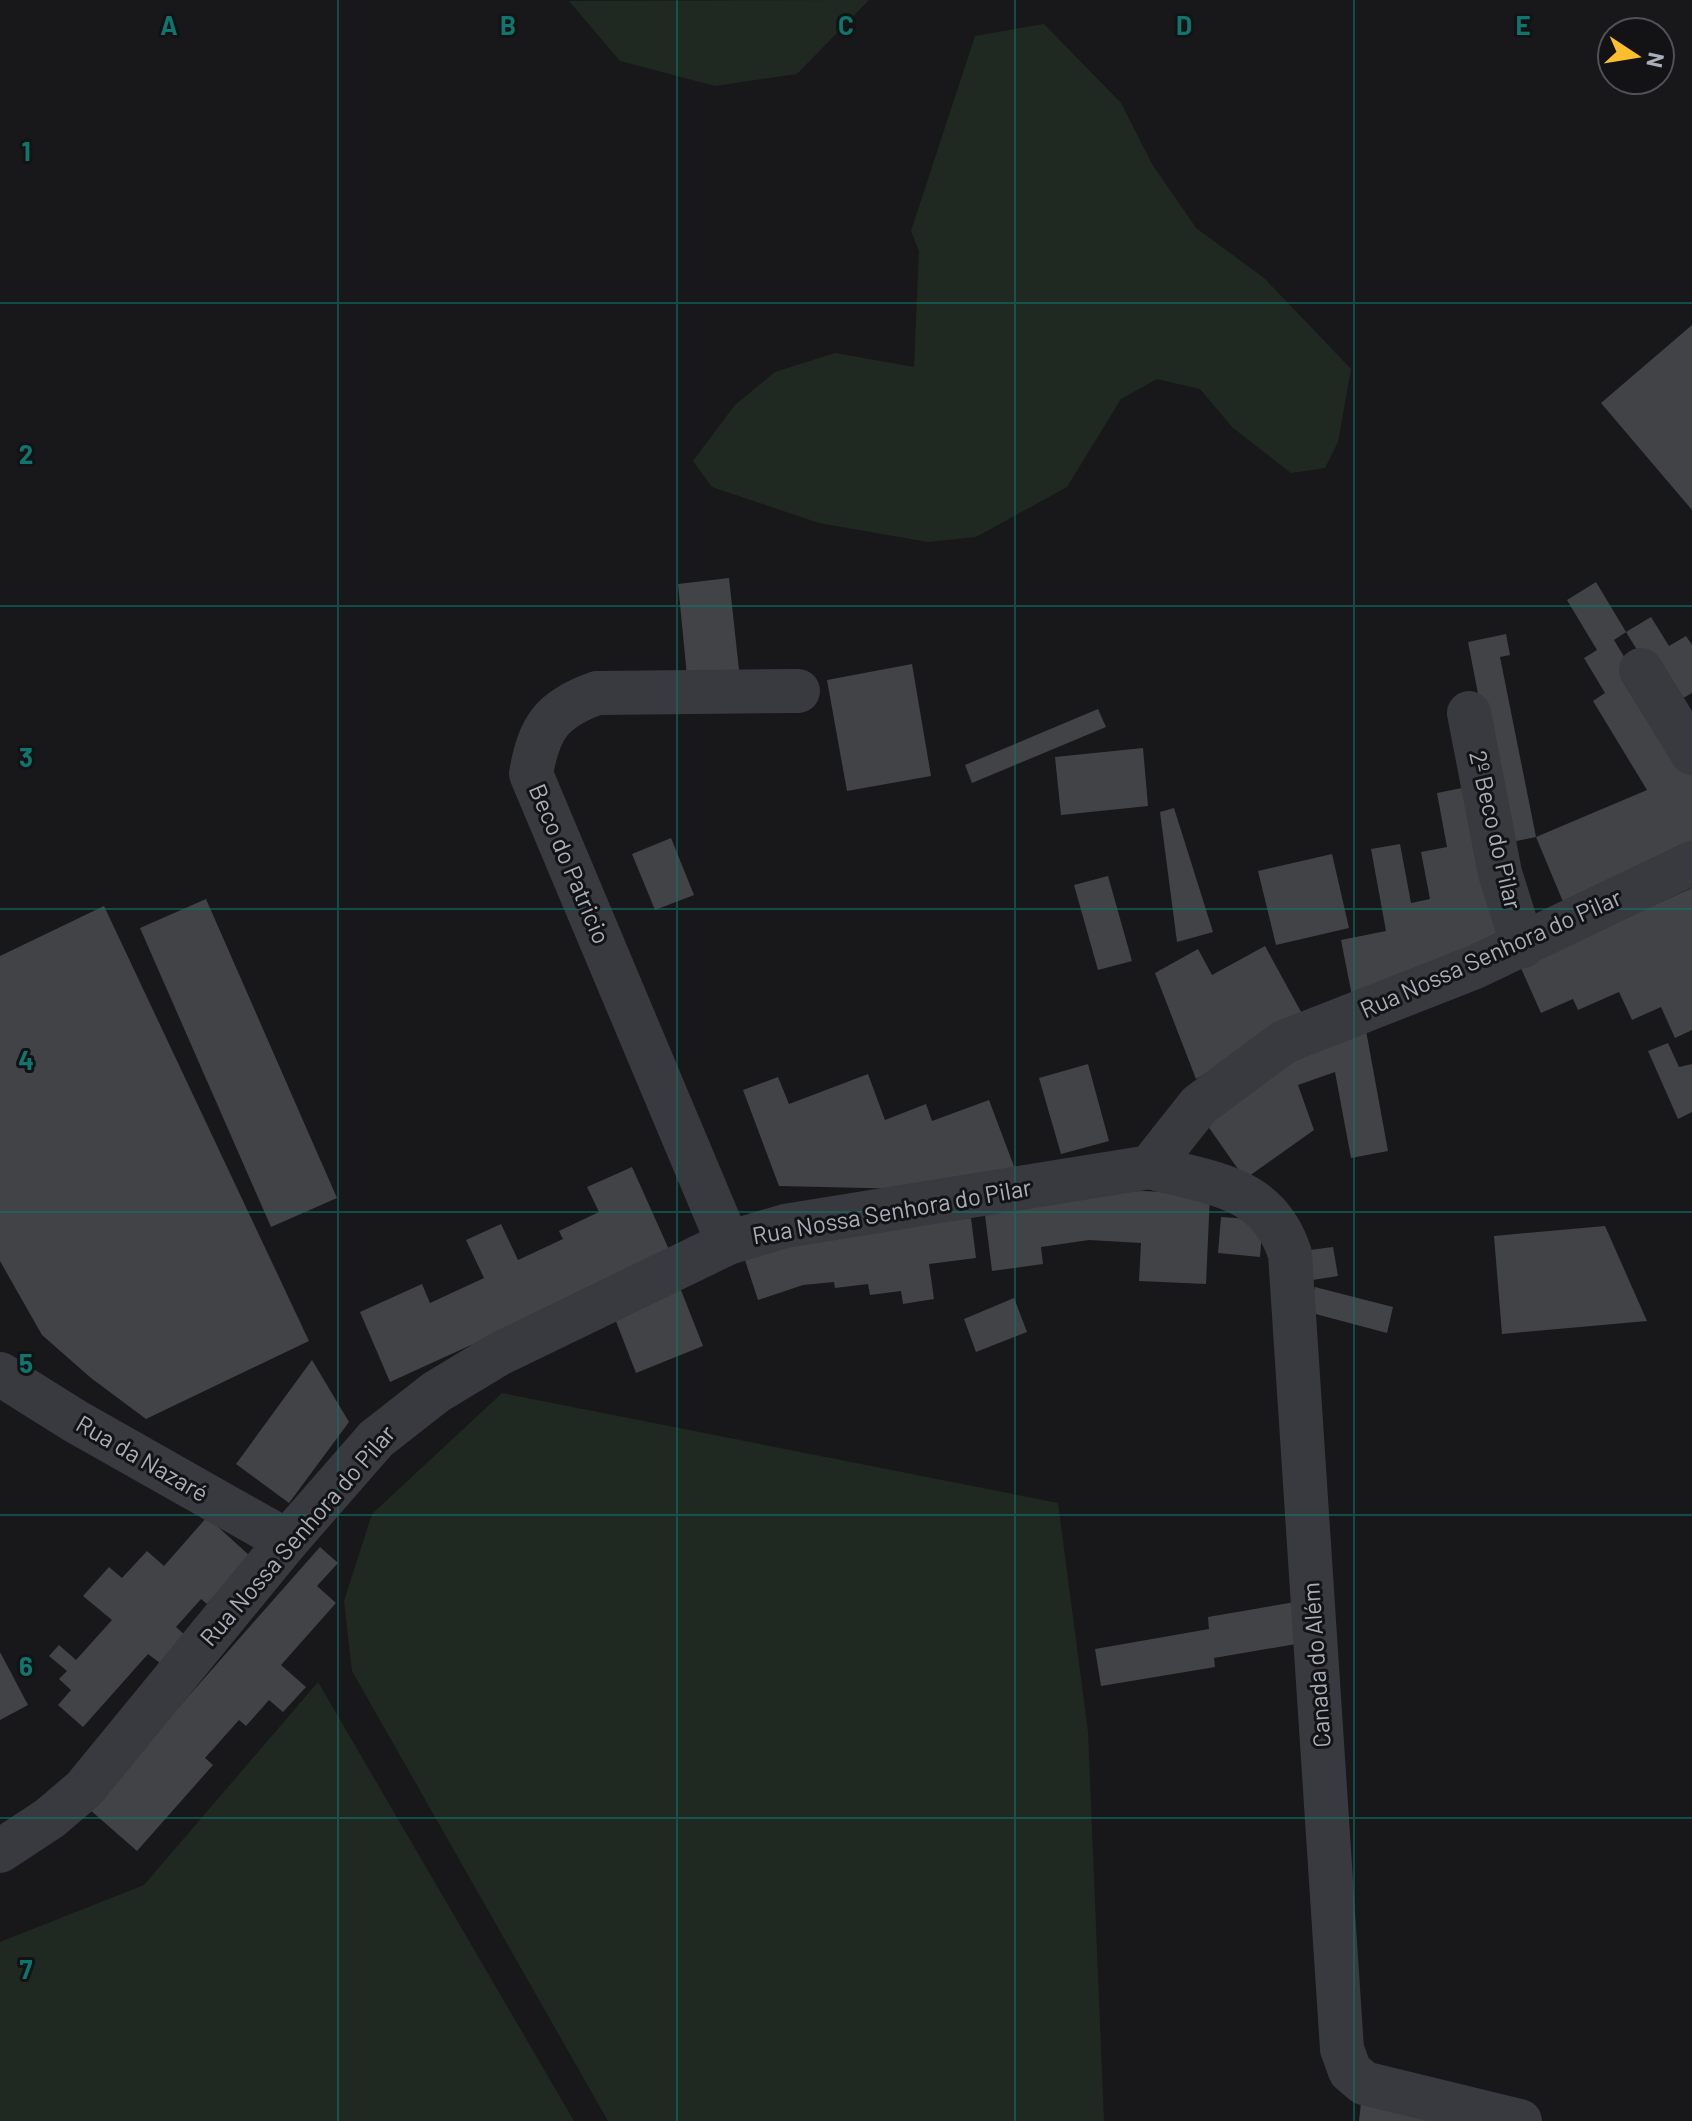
<svg xmlns="http://www.w3.org/2000/svg" width="1692" height="2121" viewBox="0 0 1692 2121" font-family="Barlow,sans-serif">
<rect width="100%" height="100%" fill="#18181a"/>
<!-- green -->
<g fill="#1f2921">
<path d="M869,0L797,74L715,86L620,61L569,1Z"/>
<path d="M1044,24L1121,103L1152,164L1196,228L1264,278L1351,369L1338,442L1325,468L1291,473L1232,427L1200,389L1157,379L1121,399L1067,487L976,537L928,542L819,523L712,487L693,461L735,405L775,372L835,353L914,367L919,251L911,231L975,36Z"/>
<path d="M502,1393L1058,1503L1088,1732L1104,2121H608L352,1671L344,1601L372,1514Z"/>
<path d="M318,1682L574,2121H0V1942L144,1885Z"/>
</g>
<!-- building -->
<g fill="#424347">
<path d="M1692,325V510L1601,403Z"/>
<path d="M729,578L739,670L687,676L678,584Z"/>
<path d="M1596,582L1626,632L1614,640L1692,769V851L1564,904L1536,837L1507,843L1468,642L1506,634L1510,655L1500,657L1536,837L1647,790L1593,701L1605,693L1584,658L1597,650L1567,600Z"/>
<path d="M1651,617L1669,646L1686,636L1692,645V693L1671,705L1626,632Z"/>
<path d="M912,664L931,776L847,791L827,680Z"/>
<path d="M1098,709L1106,727L972,783L965,765Z"/>
<path d="M1143,748L1148,806L1061,815L1055,757Z"/>
<path d="M1472,786L1502,945L1353,1001L1341,940L1386,931L1371,849L1400,844L1411,903L1430,899L1421,852L1447,847L1437,793Z"/>
<path d="M1174,808L1213,932L1177,942L1160,812Z"/>
<path d="M671,838L694,895L655,910L632,854Z"/>
<path d="M1332,854L1349,928L1276,945L1258,871Z"/>
<path d="M1108,876L1132,961L1098,970L1074,885Z"/>
<path d="M1692,888V1030L1675,1038L1661,1007L1632,1020L1619,992L1578,1010L1573,999L1541,1013L1520,966Z"/>
<path d="M206,899L337,1198L271,1227L140,928Z"/>
<path d="M104,906L309,1341L146,1419L91,1378L42,1335L0,1261V956Z"/>
<path d="M1265,946L1305,1019L1196,1079L1155,973L1198,949L1212,975Z"/>
<path d="M1365,1025L1388,1151L1351,1158L1335,1072L1298,1085L1314,1130L1245,1179L1205,1122L1224,1098Z"/>
<path d="M1668,1043L1679,1067L1692,1064V1112L1678,1119L1648,1051Z"/>
<path d="M1088,1064L1109,1141L1061,1154L1039,1078Z"/>
<path d="M868,1074L885,1120L926,1104L932,1121L989,1100L1018,1177L911,1189L779,1186L743,1090L778,1077L789,1104Z"/>
<path d="M632,1167L671,1254L390,1382L360,1312L422,1284L430,1303L484,1278L466,1240L501,1224L518,1260L563,1239L559,1231L599,1212L587,1187Z"/>
<path d="M1143,1191L1210,1194L1206,1284L1139,1281L1141,1243L1089,1240L1041,1247L1043,1264L992,1271L984,1207L1090,1193Z"/>
<path d="M1221,1217L1263,1220L1260,1257L1218,1253Z"/>
<path d="M971,1218L976,1258L929,1264L934,1299L903,1304L901,1291L870,1295L868,1284L835,1288L834,1282L803,1285L758,1300L744,1257L790,1241Z"/>
<path d="M1605,1226L1647,1321L1502,1334L1494,1236Z"/>
<path d="M1333,1247L1338,1276L1306,1281L1302,1251Z"/>
<path d="M679,1285L703,1346L636,1373L612,1311Z"/>
<path d="M1315,1287L1393,1307L1387,1333L1308,1312Z"/>
<path d="M1014,1298L1027,1332L976,1352L964,1319Z"/>
<path d="M312,1360L349,1422L289,1503L236,1464Z"/>
<path d="M207,1517L250,1556L207,1604L201,1599L176,1627L185,1635L160,1663L148,1654L83,1727L58,1705L71,1690L59,1679L67,1671L49,1656L59,1645L76,1660L112,1620L83,1596L109,1567L122,1578L147,1551L164,1566Z"/>
<path d="M320,1547L338,1563L317,1586L336,1603L281,1665L306,1687L283,1712L269,1700L246,1726L239,1720L205,1758L213,1765L137,1851L89,1809Z"/>
<path d="M1295,1602L1302,1643L1214,1658L1215,1667L1101,1686L1095,1649L1209,1629L1208,1617Z"/>
<path d="M0,1652L28,1705L0,1720Z"/>
<path d="M1361,2103L1456,2121H1359Z"/>
</g>
<g fill="none" stroke-linecap="round" stroke-linejoin="round">
<!-- minor -->
<g stroke="#393940" stroke-width="44">
<path d="M1641,670L1692,753"/>
<path d="M1469,713L1500,873L1523,946"/>
<path d="M1150,1167C1211,1184 1268,1185 1290,1254L1342,2049L1350,2071L1364,2083L1520,2121"/>
<path d="M728,1243L531,774C539,727 552,709 597,693L798,691"/>
<path d="M0,1374L75,1421L287,1541"/>
<path d="M0,1851L50,1818L84,1789L287,1541L376,1439L436,1392L499,1354L728,1243L785,1226L1150,1167L1199,1105L1284,1042L1475,967L1692,863"/>
</g>
</g>
<!-- grid -->
<path fill="none" stroke="#0f766e" stroke-width="2" stroke-opacity="0.55" d="M338,0V2121M677,0V2121M1015,0V2121M1354,0V2121M0,303H1692M0,606H1692M0,909H1692M0,1212H1692M0,1515H1692M0,1818H1692"/>
<g text-anchor="middle" stroke-width="6" stroke-linejoin="round" paint-order="stroke">
<!-- street labels -->
<g font-size="24" fill="#a9aebb" stroke="#131315">
<text transform="translate(1495 830) rotate(77)" y="8">2º Beco do Pilar</text>
<text transform="translate(569 864) rotate(67)" y="8">Beco do Patricio</text>
<text transform="translate(1491 954) rotate(-24)" y="8">Rua Nossa Senhora do Pilar</text>
<text transform="translate(892 1212) rotate(-10)" y="8">Rua Nossa Senhora do Pilar</text>
<text transform="translate(142 1459) rotate(30)" y="8">Rua da Nazaré</text>
<text transform="translate(298 1536) rotate(-49)" y="8">Rua Nossa Senhora do Pilar</text>
<text transform="translate(1317 1665) rotate(-94)" y="8">Canada do Além</text>
</g>
</g>
<g font-size="26" text-anchor="middle" font-weight="bold" fill="#0f766e" stroke="#131315" stroke-width="6" stroke-linejoin="round" paint-order="stroke">
<text x="169" y="35">A</text>
<text x="508" y="35">B</text>
<text x="846" y="35">C</text>
<text x="1184" y="35">D</text>
<text x="1523" y="35">E</text>
<text x="26" y="161">1</text>
<text x="26" y="464">2</text>
<text x="26" y="767">3</text>
<text x="26" y="1070">4</text>
<text x="26" y="1373">5</text>
<text x="26" y="1676">6</text>
<text x="26" y="1979">7</text>
</g>
<!-- north arrow -->
<g transform="translate(1636 56) rotate(102)"><circle r="38" fill="#131315" stroke="#4f5157" stroke-width="2"/>
<path d="M0-6L14 30L0 20L-14 30Z" fill="#fdbe2d"/>
<text y="-12" font-size="22" font-weight="bold" text-anchor="middle" fill="#a9aebb">N</text>
</g>
</svg>
